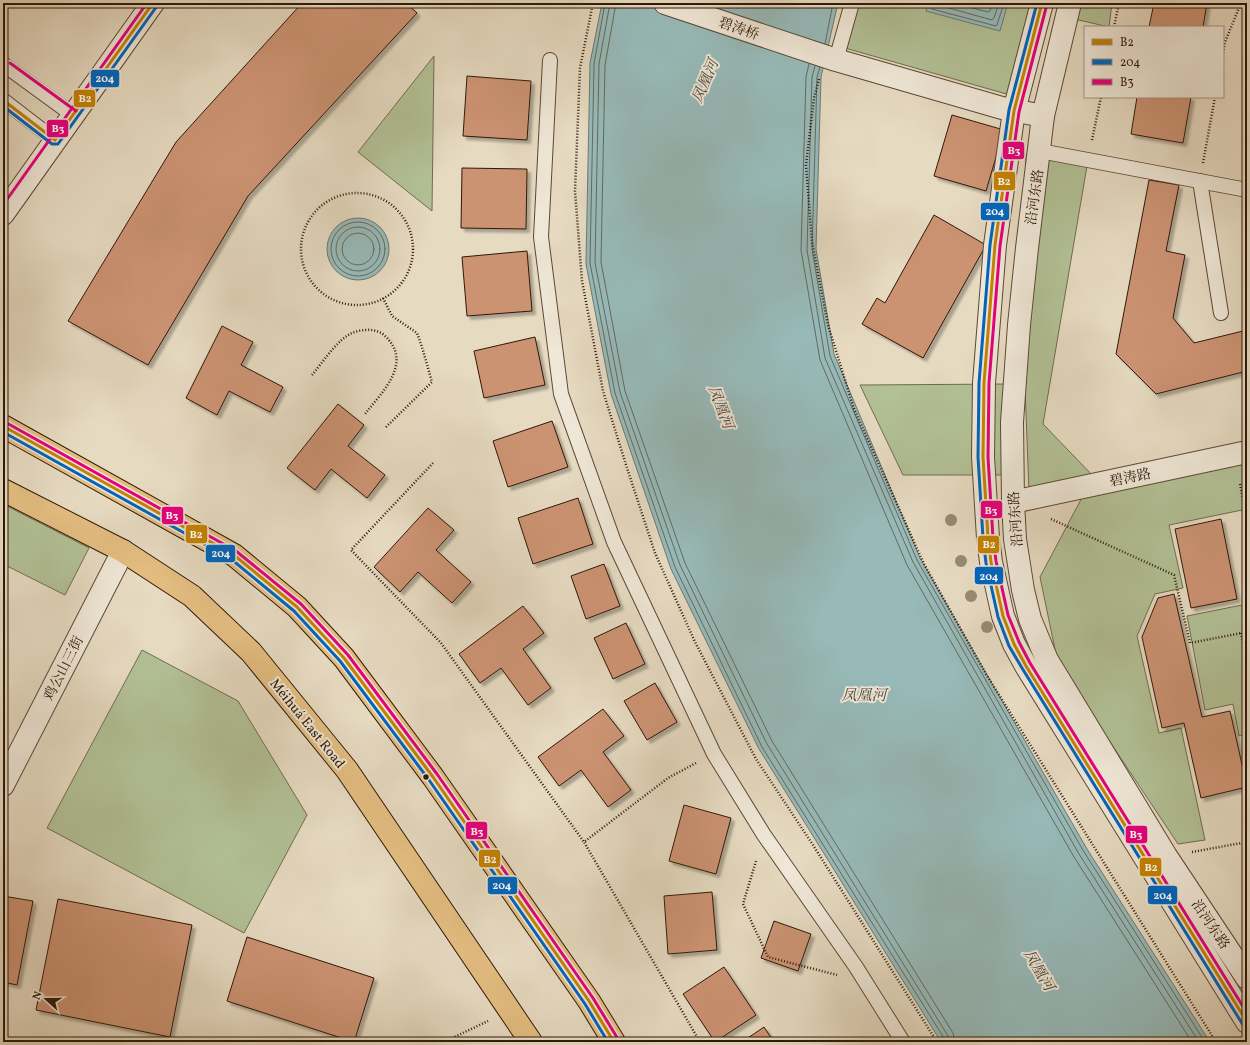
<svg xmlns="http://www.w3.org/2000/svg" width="1250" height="1045" viewBox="0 0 1250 1045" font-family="Vollkorn,'Noto Serif SC',serif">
<defs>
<filter id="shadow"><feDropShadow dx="3.5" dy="3.5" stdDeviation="1" flood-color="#0004"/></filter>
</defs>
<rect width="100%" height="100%" fill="#e6dac1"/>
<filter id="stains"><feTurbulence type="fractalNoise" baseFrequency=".005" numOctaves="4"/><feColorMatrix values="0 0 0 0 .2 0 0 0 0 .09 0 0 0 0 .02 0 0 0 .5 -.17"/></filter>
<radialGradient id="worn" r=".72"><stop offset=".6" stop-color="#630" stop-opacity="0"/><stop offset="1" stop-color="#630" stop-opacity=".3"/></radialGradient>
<!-- green -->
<g fill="#b2c095" stroke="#706c4e">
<path d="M858,3H1049L1017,97L845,48Z"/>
<path d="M1061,3H1112L1109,27L1057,15Z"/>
<path d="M434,56L432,211L358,152Z"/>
<path d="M1026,154L1087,166L1043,424L1094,477L1029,491L1022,310Z"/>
<path d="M1010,384V475H903L860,385Z"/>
<path d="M1247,457V509L1169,525L1183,588L1155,594L1137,636L1159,733L1181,728L1205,840L1178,844L1058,664L1040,577L1086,490Z"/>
<path d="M3,504L89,548L65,595L3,564Z"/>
<path d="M1247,604V734L1239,736L1233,704L1205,710L1187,616Z"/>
<path d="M142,650L238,701L307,815L244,933L47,828Z"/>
</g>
<!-- water -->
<g fill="#97bab9" stroke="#6d7972">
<path d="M602,3H838L821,77L816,249L834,354L920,558L1087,849L1210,1042H941L759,749L671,569L611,394L586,264L590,63Z"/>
<path d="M928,3H1008L1000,31L926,11Z"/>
<circle cx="358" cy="249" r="31"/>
</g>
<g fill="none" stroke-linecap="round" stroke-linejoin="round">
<!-- shore -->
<g stroke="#636960" stroke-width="1">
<path d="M605,3L594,64L590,263L615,393L675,567L762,747L944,1038V1042"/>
<path d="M610,3L599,64L595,263L620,392L680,565L767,744L948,1036L949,1042"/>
<path d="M616,3L605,65L601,262L625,391L685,563L772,741L953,1033L955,1042"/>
<path d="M932,3L931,7L932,9L996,26L997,25L1004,3"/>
<path d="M937,3L938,5L992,20L994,18L999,3"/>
<path d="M953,3L988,12L990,11L992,3"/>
<path d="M825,44L833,3"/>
<path d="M809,64L806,77L801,250L820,360L907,565L1074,857L1192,1042"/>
<path d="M815,66L812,77L807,250L825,358L913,562L1079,854L1199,1042"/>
<path d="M820,67L817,77L812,249L830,356L917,560L1084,852L1205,1042"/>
<circle cx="358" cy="249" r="27"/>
<circle cx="358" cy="249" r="22"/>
<circle cx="358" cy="249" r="16"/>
</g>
</g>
<!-- building -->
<g fill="#cc9373" stroke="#2f1808" filter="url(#shadow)">
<path d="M302,3H406L417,13L248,196L148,365L68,321L176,142Z"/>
<path d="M1154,3H1207L1203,27H1149Z"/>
<path d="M467,76L531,81L527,140L463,136Z"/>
<path d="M1137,97H1191L1183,143L1131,134Z"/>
<path d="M952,115L1004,130L986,191L934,176Z"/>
<path d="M462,168L527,169L526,229L461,228Z"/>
<path d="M1149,180L1179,185L1166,251L1185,255L1173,318L1194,343L1247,330V371L1156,394L1116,354Z"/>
<path d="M934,215L986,245L923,358L862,324L877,298L885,303Z"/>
<path d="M1247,238V257L1243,239Z"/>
<path d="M527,251L532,311L467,316L462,257Z"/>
<path d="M222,326L253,342L241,365L283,387L270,412L229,391L217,415L186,398Z"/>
<path d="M535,337L545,385L484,398L474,351Z"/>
<path d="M338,404L364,425L348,446L385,475L367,498L331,469L315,490L287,468Z"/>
<path d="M552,421L568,467L508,487L493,441Z"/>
<path d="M578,498L593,544L533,564L518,518Z"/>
<path d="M428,508L454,530L436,550L471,582L452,603L418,572L400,592L374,567Z"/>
<path d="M1221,519L1237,599L1191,608L1175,529Z"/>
<path d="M604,564L620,606L586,619L571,576Z"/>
<path d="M1174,594L1202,717L1230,711L1247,787L1201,798L1184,723L1162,728L1142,637L1158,598Z"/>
<path d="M523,606L544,633L523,649L551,688L528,705L501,668L480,683L459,654Z"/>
<path d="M626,623L645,664L613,679L594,638Z"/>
<path d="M655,683L677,722L647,740L624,701Z"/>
<path d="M603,709L624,736L603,752L631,790L608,807L581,770L559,786L538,757Z"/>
<path d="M684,805L731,818L716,874L669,861Z"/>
<path d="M712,892L717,950L668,954L664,896Z"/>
<path d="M3,896L33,901L17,985L3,982Z"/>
<path d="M58,899L192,925L170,1037L36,1010Z"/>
<path d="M774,921L811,934L798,971L761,958Z"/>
<path d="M247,937L374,978L354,1042L227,1001Z"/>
<path d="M724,967L756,1015L715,1042L683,994Z"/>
<path d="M764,1027L774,1042H742Z"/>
</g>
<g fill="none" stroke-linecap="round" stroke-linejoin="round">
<!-- service casing -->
<g stroke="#5d4836" stroke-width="16">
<g id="service">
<path d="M550,60L541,237L561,394L614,542L714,754L764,835L856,967L903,1042"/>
<path d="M836,60L852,3"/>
<path d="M3,64L73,115"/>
<path d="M3,100L55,140"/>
<path d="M1040,151L1247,190"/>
<path d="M1200,181L1221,313"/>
</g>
</g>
<!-- minor casing -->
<g stroke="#5d4836" stroke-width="24">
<g id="minor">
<path d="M665,3L836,60L1002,108L1043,116"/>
<path d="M3,214L153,3"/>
<path d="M1013,502L1247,452"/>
<path d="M3,785L123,551"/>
</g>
</g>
<!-- tertiary casing -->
<g stroke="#5d4836" stroke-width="24">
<g id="tertiary">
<path d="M1042,3L1014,111L995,245L984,383L983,457L988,538L991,562L1003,616L1014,644L1026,666L1247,1022"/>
<path d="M1070,3L1043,116L1027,248L1019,325L1012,422L1013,502L1015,539L1023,590L1030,619L1047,660L1166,856L1247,978"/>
</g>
</g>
<!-- primary casing -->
<g stroke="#2f1808" stroke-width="24">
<g id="primary">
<path d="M3,426L234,555L297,607L344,658L433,777L589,1001L614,1042"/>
<path d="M3,490L123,551L192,596L251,652L347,770L531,1042"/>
</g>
</g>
<!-- path -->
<g stroke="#2f1808" stroke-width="2.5" stroke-dasharray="1 2" stroke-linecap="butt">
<path d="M593,3L580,68L575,191L582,281L603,391L627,468L655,553L695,642L756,759L813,845L937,1042"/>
<path d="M1114,27L1119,3"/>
<path d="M1223,53L1225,42L1241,3"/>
<path d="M819,79L814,98L806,165L812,242L828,325L854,409L924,564L986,674L1216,1042"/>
<path d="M1092,140L1101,97"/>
<path d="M1203,163L1215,97"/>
<circle cx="357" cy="249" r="56"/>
<path d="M383,298L392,316L417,333L422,347L432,382L385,428"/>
<path d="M312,375C323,362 337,340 352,333C362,329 376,328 384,335C414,362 383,391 365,414"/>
<path d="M433,463L351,550L441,643L584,842"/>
<path d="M1240,484L1247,520"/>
<path d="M1051,519L1174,575L1190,643L1247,632"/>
<path d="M1241,633L1247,665"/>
<path d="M696,763L668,778L584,842L700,1042"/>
<path d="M1192,852L1247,842"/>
<path d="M756,861L743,904L768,957L837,975"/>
<path d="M444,1042L488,1021"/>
</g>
<!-- service -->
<use href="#service" stroke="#efe7d7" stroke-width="14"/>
<!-- minor -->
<use href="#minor" stroke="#efe7d7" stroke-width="22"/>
<!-- tertiary -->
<use href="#tertiary" stroke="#efe7d7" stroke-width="22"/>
<!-- primary -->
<use href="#primary" stroke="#e3bd80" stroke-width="22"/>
<!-- bus-1 casing -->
<g stroke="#efe7d7" stroke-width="6">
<g id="bus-1">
<path d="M1042,3L1014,111L995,245L984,383L983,457L988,538L991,562L1003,616L1014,644L1026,666L1247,1022"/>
<path d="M3,100L55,140L153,3"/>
<path d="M3,426L234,555L297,607L344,658L433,777L589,1001L614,1042"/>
</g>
</g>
<!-- bus-2 casing -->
<g stroke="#efe7d7" stroke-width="6">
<g id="bus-2">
<path d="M1037,3L1009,110L990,245L979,383L978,457L983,538L986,563L998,617L1009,646L1022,668L1243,1025"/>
<path d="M3,106L52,144H58L157,6"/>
<path d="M3,432L231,559L294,611L340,661L429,780L585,1004L608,1042"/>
</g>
</g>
<!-- bus-3 casing -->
<g stroke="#efe7d7" stroke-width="6">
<g id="bus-3">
<path d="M1047,4L1019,112L1000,246L989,383L988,457L993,538L996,561L1008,615L1019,642L1030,663L1247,1013"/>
<path d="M10,63L76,111"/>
<path d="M3,205L147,3"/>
<path d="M5,422L236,551L301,604L348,655L437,774L593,998L618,1039"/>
</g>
</g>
<!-- bus-1 -->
<use href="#bus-1" stroke="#c58202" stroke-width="3"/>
<!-- bus-2 -->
<use href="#bus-2" stroke="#0065bd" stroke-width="3"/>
<!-- bus-3 -->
<use href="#bus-3" stroke="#e5007d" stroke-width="3"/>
</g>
<!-- trees -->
<g fill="#978b72">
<circle cx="951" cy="520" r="6"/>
<circle cx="961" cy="561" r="6"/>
<circle cx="971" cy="596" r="6"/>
<circle cx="987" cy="627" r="6"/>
</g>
<!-- markers -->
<circle fill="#2f1808" stroke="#efe7d7" stroke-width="1.5" cx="426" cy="777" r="3.5"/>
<g text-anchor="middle" stroke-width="4" stroke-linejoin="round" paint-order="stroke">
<!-- street labels -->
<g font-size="14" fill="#2f1808" stroke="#efe7d7">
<text transform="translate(739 28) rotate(19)" y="5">碧涛桥</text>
<text transform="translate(1034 197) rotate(-82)" y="5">沿河东路</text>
<text transform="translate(1130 477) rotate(-12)" y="5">碧涛路</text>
<text transform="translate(1015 519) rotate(-94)" y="5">沿河东路</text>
<text transform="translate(63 668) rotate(-63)" y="5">鸡公山三街</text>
<text transform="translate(308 723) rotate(51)" y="5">Méihuá East Road</text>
<text transform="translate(1211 924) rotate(56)" y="5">沿河东路</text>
</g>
<!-- water labels -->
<g font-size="15" font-style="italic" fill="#4e493d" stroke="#efe7d7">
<text transform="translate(705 81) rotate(-67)" y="5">凤凰河</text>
<text transform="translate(721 407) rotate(69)" y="5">凤凰河</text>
<text x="864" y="700">凤凰河</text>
<text transform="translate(1039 970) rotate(59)" y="5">凤凰河</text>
</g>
</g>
<g stroke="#efe7d7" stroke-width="1.5">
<rect x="90" y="69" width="30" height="19" rx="4" fill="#0065bd"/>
<rect x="73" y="89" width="23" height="19" rx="4" fill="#c58202"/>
<rect x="46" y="119" width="23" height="19" rx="4" fill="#e5007d"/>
<rect x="1002" y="141" width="23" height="19" rx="4" fill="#e5007d"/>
<rect x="993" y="171" width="23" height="20" rx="4" fill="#c58202"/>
<rect x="980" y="202" width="30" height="19" rx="4" fill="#0065bd"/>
<rect x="980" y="500" width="23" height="19" rx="4" fill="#e5007d"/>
<rect x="161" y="506" width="23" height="19" rx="4" fill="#e5007d"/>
<rect x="185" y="524" width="23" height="20" rx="4" fill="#c58202"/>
<rect x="977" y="535" width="23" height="19" rx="4" fill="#c58202"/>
<rect x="205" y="544" width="31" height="19" rx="4" fill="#0065bd"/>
<rect x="974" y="566" width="30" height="19" rx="4" fill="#0065bd"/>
<rect x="465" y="821" width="23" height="19" rx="4" fill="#e5007d"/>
<rect x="1125" y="825" width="23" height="19" rx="4" fill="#e5007d"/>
<rect x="478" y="849" width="23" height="19" rx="4" fill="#c58202"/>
<rect x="1139" y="857" width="23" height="20" rx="4" fill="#c58202"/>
<rect x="487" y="876" width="31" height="19" rx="4" fill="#0065bd"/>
<rect x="1147" y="885" width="31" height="20" rx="4" fill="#0065bd"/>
</g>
<g font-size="11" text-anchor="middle" font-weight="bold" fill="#fff">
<text x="105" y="82">204</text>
<text x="85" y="102">B2</text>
<text x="58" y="132">B3</text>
<text x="1014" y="154">B3</text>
<text x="1004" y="185">B2</text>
<text x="995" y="215">204</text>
<text x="991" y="514">B3</text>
<text x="172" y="519">B3</text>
<text x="196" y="538">B2</text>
<text x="989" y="548">B2</text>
<text x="221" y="557">204</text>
<text x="989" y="580">204</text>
<text x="477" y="835">B3</text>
<text x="1136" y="838">B3</text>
<text x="490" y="863">B2</text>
<text x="1151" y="871">B2</text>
<text x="502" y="889">204</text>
<text x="1163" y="899">204</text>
</g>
<!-- margin -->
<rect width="1250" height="1045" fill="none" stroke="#e6dac1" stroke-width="16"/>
<rect x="4" y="4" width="1242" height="1037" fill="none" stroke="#2f1808" stroke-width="2"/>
<rect x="8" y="8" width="1234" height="1029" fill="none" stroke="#2f1808"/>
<!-- legend -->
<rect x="1084" y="26" width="140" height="72" fill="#efe7d7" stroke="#a29484"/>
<rect x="1092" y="39" width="20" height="6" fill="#c58202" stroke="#a29484"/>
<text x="1120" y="46" font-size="12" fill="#2f1808">B2</text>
<rect x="1092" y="59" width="20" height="6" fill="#0065bd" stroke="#a29484"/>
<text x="1120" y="66" font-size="12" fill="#2f1808">204</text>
<rect x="1092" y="79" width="20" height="6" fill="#e5007d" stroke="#a29484"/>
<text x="1120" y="86" font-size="12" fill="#2f1808">B3</text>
<!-- north arrow -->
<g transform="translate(46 999) rotate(291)" stroke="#efe7d7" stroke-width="3" paint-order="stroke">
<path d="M0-3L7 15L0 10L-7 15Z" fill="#2f1808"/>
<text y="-6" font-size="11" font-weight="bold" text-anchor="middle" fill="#2f1808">N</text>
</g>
<rect width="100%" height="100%" filter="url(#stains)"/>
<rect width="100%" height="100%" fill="url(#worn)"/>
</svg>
